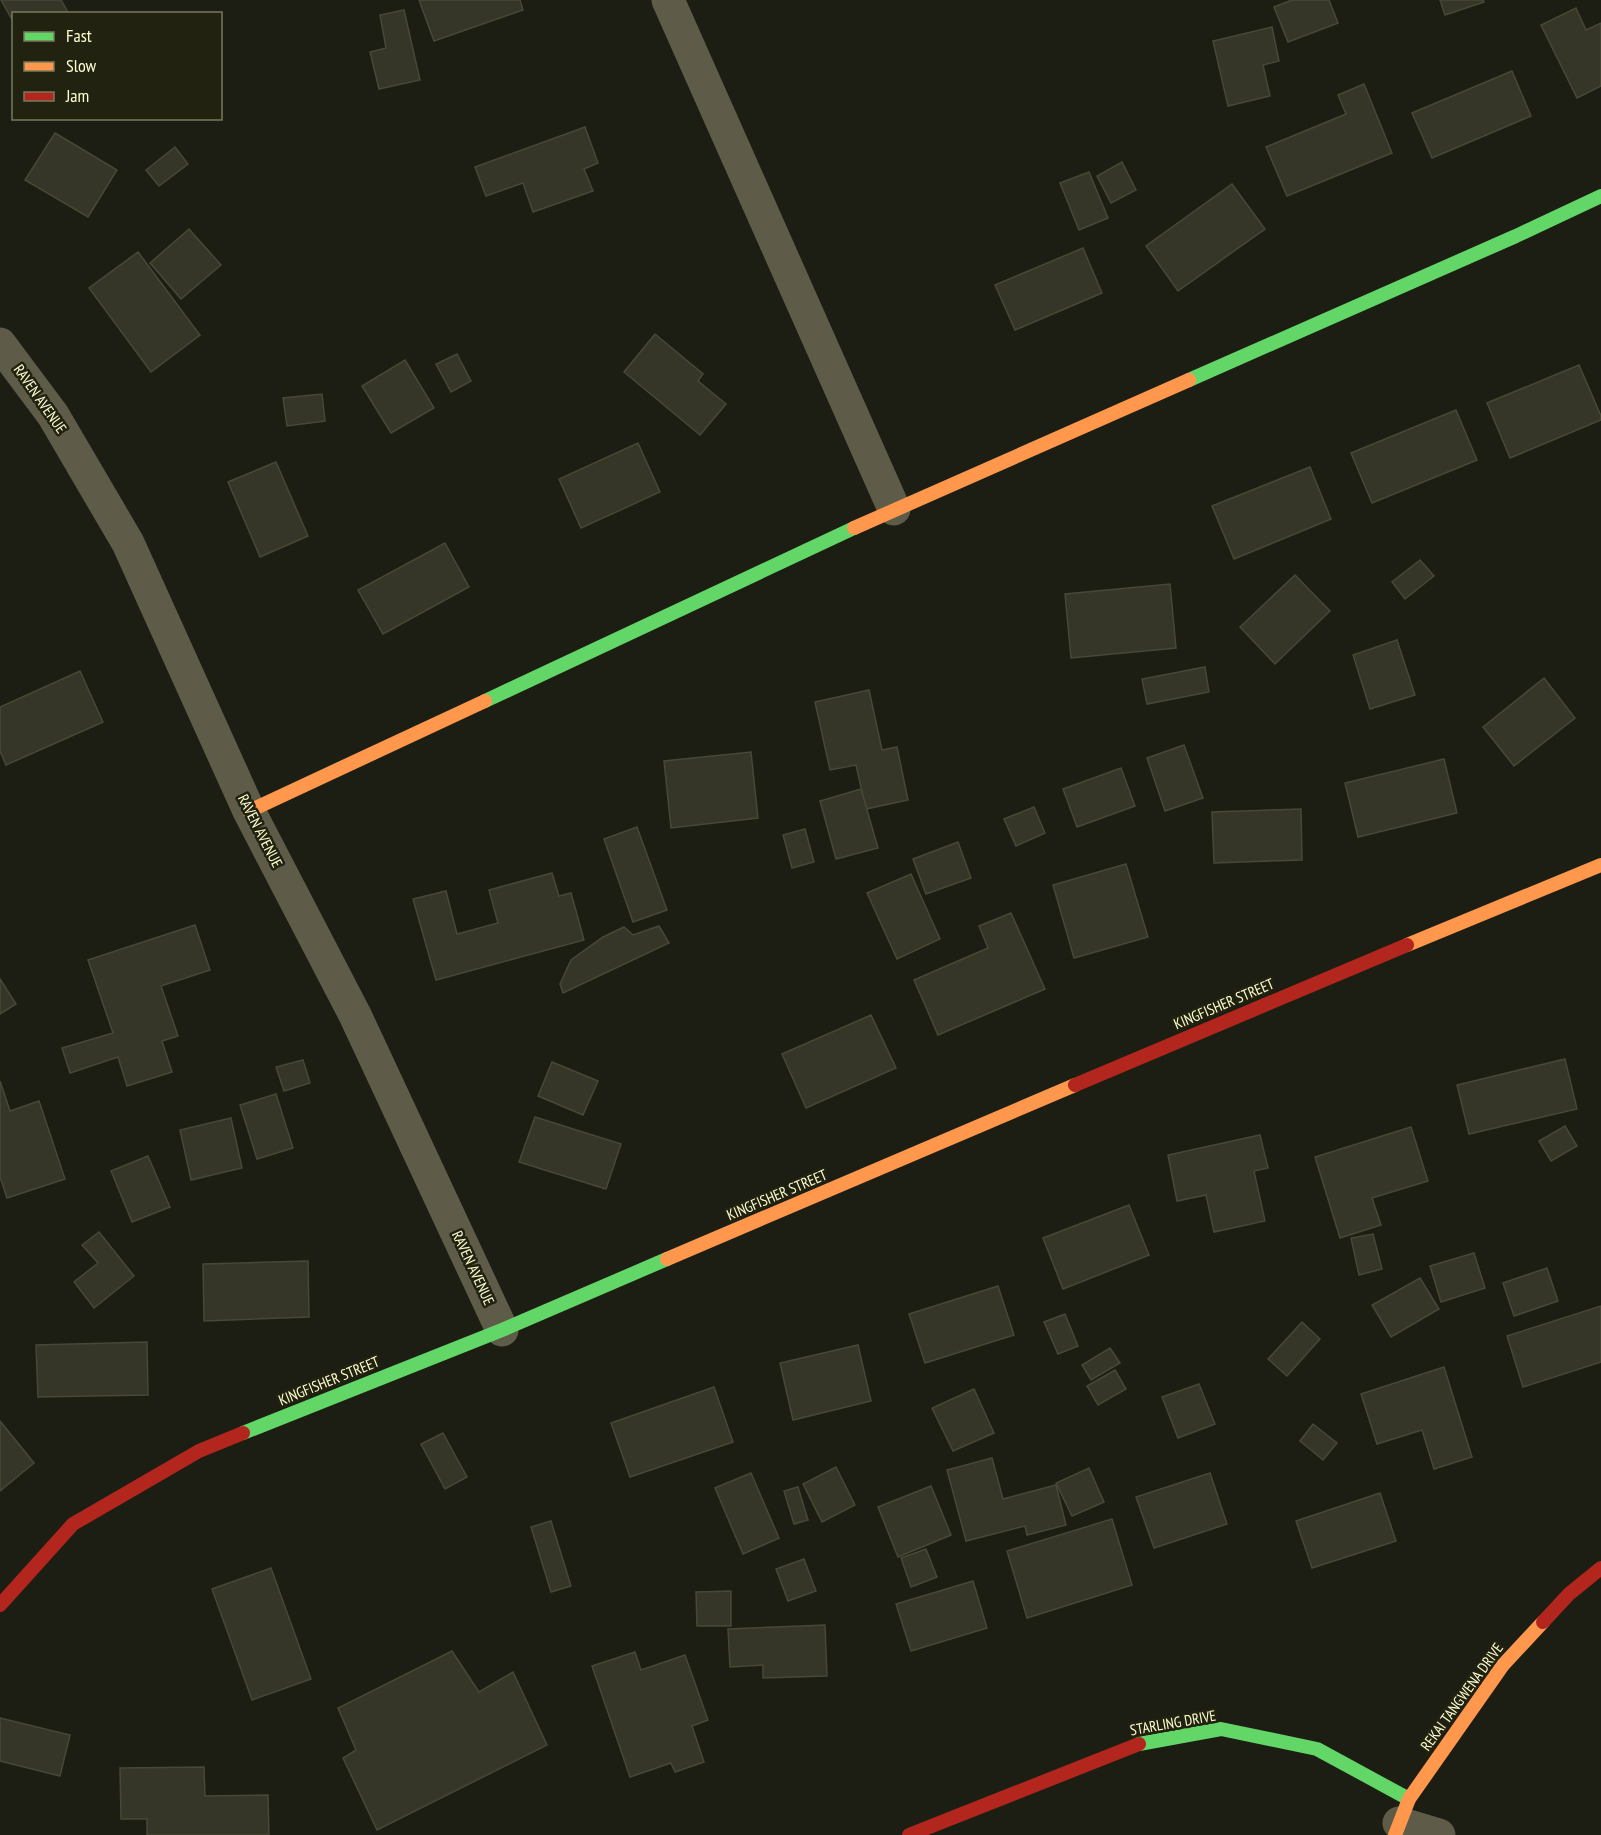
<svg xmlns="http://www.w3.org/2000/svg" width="1601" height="1835" viewBox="0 0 1601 1835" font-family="'PT Sans Narrow',sans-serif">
<rect width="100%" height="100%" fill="#1d1e13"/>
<!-- building -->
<g fill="#353628" stroke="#474835" stroke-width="1.5">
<path d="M1,0H61L69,14H14V23Z"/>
<path d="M419,0H520L523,10L434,41Z"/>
<path d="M1292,0H1329L1338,23L1288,42L1274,7Z"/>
<path d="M1440,0H1483L1484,2L1445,15Z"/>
<path d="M1576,8L1586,30L1601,23V86L1577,98L1541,25Z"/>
<path d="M404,10L420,80L379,89L370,52L386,48L380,15Z"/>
<path d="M1272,27L1279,61L1263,65L1270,96L1228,106L1213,41Z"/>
<path d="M1512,71L1531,116L1432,158L1412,113Z"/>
<path d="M1364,84L1392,153L1287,196L1266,147L1346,114L1338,95Z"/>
<path d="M585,127L598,163L584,169L593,191L533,212L523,183L486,196L475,167Z"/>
<path d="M55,133L117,170L88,217L25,180Z"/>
<path d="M175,147L188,164L159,186L146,170Z"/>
<path d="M1122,162L1136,190L1111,203L1097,176Z"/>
<path d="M1089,172L1108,218L1079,230L1060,183Z"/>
<path d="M1232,184L1265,229L1178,291L1146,246Z"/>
<path d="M189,229L221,265L181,299L150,263Z"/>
<path d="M1083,248L1102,293L1015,330L995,285Z"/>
<path d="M138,252L200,335L151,372L89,288Z"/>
<path d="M655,334L703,374L698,381L726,404L700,435L624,372Z"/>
<path d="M457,354L471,381L451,392L436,364Z"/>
<path d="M405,360L434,408L391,433L362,386Z"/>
<path d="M1579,365L1601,416V420L1510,458L1487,403Z"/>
<path d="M322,394L325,421L287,426L283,398Z"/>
<path d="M1456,410L1477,460L1372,503L1351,453Z"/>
<path d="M638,443L660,492L581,528L559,479Z"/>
<path d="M276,462L308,536L260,557L228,482Z"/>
<path d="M1310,467L1331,519L1234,559L1212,506Z"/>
<path d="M445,543L469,587L383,634L358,590Z"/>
<path d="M1420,560L1434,576L1405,599L1392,582Z"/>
<path d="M1295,575L1330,611L1275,664L1240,627Z"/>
<path d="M1170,584L1176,648L1071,658L1065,594Z"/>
<path d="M1397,640L1415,695L1370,709L1353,655Z"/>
<path d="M1205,667L1209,692L1147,704L1142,679Z"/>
<path d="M80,671L103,722L6,765L0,751V707Z"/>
<path d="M1544,678L1575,718L1514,766L1483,727Z"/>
<path d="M869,690L882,750L897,747L908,800L866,809L856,765L830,770L815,702Z"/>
<path d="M1184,745L1203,798L1165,811L1147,758Z"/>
<path d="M751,752L758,818L671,828L664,761Z"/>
<path d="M1444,759L1457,813L1358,837L1345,783Z"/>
<path d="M1121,768L1135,806L1077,827L1063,789Z"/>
<path d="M861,789L878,848L836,859L820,801Z"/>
<path d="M1034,807L1045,833L1016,846L1004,819Z"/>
<path d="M1301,809L1302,860L1214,863L1212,812Z"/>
<path d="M637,827L667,910L633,922L604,839Z"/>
<path d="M805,829L814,862L792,868L783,835Z"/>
<path d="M958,842L971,878L926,894L913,859Z"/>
<path d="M1126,864L1148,937L1074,958L1053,885Z"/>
<path d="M552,873L559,896L571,893L584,940L436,980L413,899L446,891L457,934L498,923L489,890Z"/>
<path d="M911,874L940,939L897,959L867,893Z"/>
<path d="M1011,913L1045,989L938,1035L914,980L988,948L979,926Z"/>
<path d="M195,925L210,970L161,986L178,1036L162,1041L172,1072L127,1086L118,1057L70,1073L62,1048L113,1033L88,960Z"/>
<path d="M659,926L669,943L563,993L560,984L571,960L603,937L624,927L633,935Z"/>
<path d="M0,979L16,1004L0,1014Z"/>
<path d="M871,1015L896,1068L806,1108L782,1054Z"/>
<path d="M1565,1059L1577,1109L1469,1134L1457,1085Z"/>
<path d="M303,1060L310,1083L284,1091L276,1067Z"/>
<path d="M552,1062L598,1081L583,1115L538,1096Z"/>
<path d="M0,1081L10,1111L39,1101L65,1179L7,1198L0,1177Z"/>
<path d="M276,1094L293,1148L257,1159L240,1105Z"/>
<path d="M535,1117L621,1144L606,1189L519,1162Z"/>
<path d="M231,1118L242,1168L191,1180L180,1130Z"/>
<path d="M1565,1126L1577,1146L1551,1161L1539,1141Z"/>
<path d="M1411,1127L1428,1181L1372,1198L1381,1225L1340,1238L1315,1157Z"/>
<path d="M1260,1135L1268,1168L1254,1171L1265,1221L1214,1232L1206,1195L1177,1201L1168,1155Z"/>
<path d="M148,1156L170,1207L132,1222L111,1171Z"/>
<path d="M1129,1205L1149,1255L1063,1289L1043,1238Z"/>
<path d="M99,1232L134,1276L94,1308L74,1282L98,1263L82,1245Z"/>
<path d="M1373,1234L1382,1269L1359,1275L1351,1238Z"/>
<path d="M1474,1253L1485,1288L1441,1302L1430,1266Z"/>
<path d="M308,1261L309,1317L204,1321L203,1264Z"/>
<path d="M1547,1268L1558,1301L1514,1316L1503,1283Z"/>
<path d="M1420,1278L1439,1309L1391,1337L1372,1305Z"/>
<path d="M998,1286L1014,1335L925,1363L909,1314Z"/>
<path d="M1601,1306V1362L1523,1387L1507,1336Z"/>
<path d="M1065,1314L1078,1346L1058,1354L1044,1322Z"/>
<path d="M1302,1322L1320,1339L1287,1376L1268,1359Z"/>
<path d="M147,1342L148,1395L38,1397L36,1345Z"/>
<path d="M858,1345L871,1401L793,1420L780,1363Z"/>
<path d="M1110,1348L1120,1363L1091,1380L1082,1365Z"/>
<path d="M1444,1367L1472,1457L1434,1469L1422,1430L1377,1444L1361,1394Z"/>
<path d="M1115,1370L1126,1389L1098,1405L1087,1386Z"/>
<path d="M1199,1384L1215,1424L1178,1438L1162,1397Z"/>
<path d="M714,1387L733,1442L630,1477L611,1423Z"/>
<path d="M974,1389L994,1433L953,1451L932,1408Z"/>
<path d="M0,1421L34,1463L0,1491Z"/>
<path d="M1313,1424L1337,1443L1323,1460L1300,1441Z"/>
<path d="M443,1433L467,1477L445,1489L421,1444Z"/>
<path d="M992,1458L1003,1499L1056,1485L1066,1525L1027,1535L1025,1526L966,1541L947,1470Z"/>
<path d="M836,1467L855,1505L822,1522L803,1484Z"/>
<path d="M1089,1468L1104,1502L1072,1516L1056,1483Z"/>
<path d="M751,1473L779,1538L743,1554L715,1488Z"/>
<path d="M1210,1473L1227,1524L1154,1548L1136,1497Z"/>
<path d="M931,1486L951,1535L898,1557L878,1507Z"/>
<path d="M798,1487L808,1520L794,1524L784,1491Z"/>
<path d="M1380,1493L1396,1541L1312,1568L1296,1521Z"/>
<path d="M1112,1519L1132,1585L1027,1618L1007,1551Z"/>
<path d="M551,1521L571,1586L551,1592L531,1527Z"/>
<path d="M926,1549L937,1577L911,1587L901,1558Z"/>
<path d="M804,1559L816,1591L788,1601L776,1569Z"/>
<path d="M271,1568L311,1679L252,1700L212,1589Z"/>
<path d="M973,1581L987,1628L911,1651L896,1604Z"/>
<path d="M731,1591V1626H697L696,1592Z"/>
<path d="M825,1625L827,1676L763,1678V1665L730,1667L728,1629Z"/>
<path d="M452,1651L479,1692L513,1672L547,1745L377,1830L343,1758L356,1750L338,1708Z"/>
<path d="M635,1652L641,1670L685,1655L708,1720L692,1726L704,1762L675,1772L671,1763L630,1777L592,1666Z"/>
<path d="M0,1718L70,1735L60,1776L0,1761Z"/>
<path d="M204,1767L205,1796L268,1795L269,1835H147V1819H121L120,1768Z"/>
</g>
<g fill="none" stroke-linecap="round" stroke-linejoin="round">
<!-- street -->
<g stroke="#5e5c49" stroke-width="33">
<path d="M668,0L894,509"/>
<path d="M0,344L53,415L128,543L249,811L355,1015L502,1330"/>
<path d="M1399,1823L1439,1835"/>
</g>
<!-- fast -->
<g stroke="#63d668" stroke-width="14">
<path d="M1189,380L1516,236L1601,196"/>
<path d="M485,701L854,528"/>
<path d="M243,1433L502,1330L667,1259"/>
<path d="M1139,1744L1221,1729L1317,1749L1409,1799"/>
</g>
<!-- slow -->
<g stroke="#ff974d" stroke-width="14">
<path d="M854,528L1189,380"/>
<path d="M249,811L485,701"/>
<path d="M1407,945L1601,865"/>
<path d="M667,1259L1075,1085"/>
<path d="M1395,1835L1409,1799L1503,1665L1543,1622"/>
</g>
<!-- jam -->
<g stroke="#b3261e" stroke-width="14">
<path d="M1075,1085L1407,945"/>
<path d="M0,1605L73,1524L199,1451L243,1433"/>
<path d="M1543,1622L1569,1594L1601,1568"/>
<path d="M909,1835L1139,1744"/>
</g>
</g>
<g text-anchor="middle" stroke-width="5" stroke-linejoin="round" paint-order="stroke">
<!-- street labels -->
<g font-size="15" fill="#fdfdd2" stroke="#21220f">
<text transform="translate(40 399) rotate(55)" y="5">RAVEN AVENUE</text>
<text transform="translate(260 831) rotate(63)" y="5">RAVEN AVENUE</text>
<text transform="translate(1224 1004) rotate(-23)" y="5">KINGFISHER STREET</text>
<text transform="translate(777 1195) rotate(-23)" y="5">KINGFISHER STREET</text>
<text transform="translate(473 1268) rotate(65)" y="5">RAVEN AVENUE</text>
<text transform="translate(329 1381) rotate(-22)" y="5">KINGFISHER STREET</text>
<text transform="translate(1462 1697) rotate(-54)" y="5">REKAI TANGWENA DRIVE</text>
<text transform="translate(1173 1723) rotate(-10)" y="5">STARLING DRIVE</text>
</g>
</g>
<!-- legend -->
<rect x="12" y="12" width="210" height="108" fill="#21220f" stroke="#797a5d" stroke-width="1.5"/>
<rect x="24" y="32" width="30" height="9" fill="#63d668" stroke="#797a5d" stroke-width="1.5"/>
<text x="66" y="42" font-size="18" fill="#fdfdd2">Fast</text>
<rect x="24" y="62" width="30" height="9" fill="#ff974d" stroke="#797a5d" stroke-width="1.5"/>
<text x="66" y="72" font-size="18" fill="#fdfdd2">Slow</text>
<rect x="24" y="92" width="30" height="9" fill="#b3261e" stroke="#797a5d" stroke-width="1.5"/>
<text x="66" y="102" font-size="18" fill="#fdfdd2">Jam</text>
</svg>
